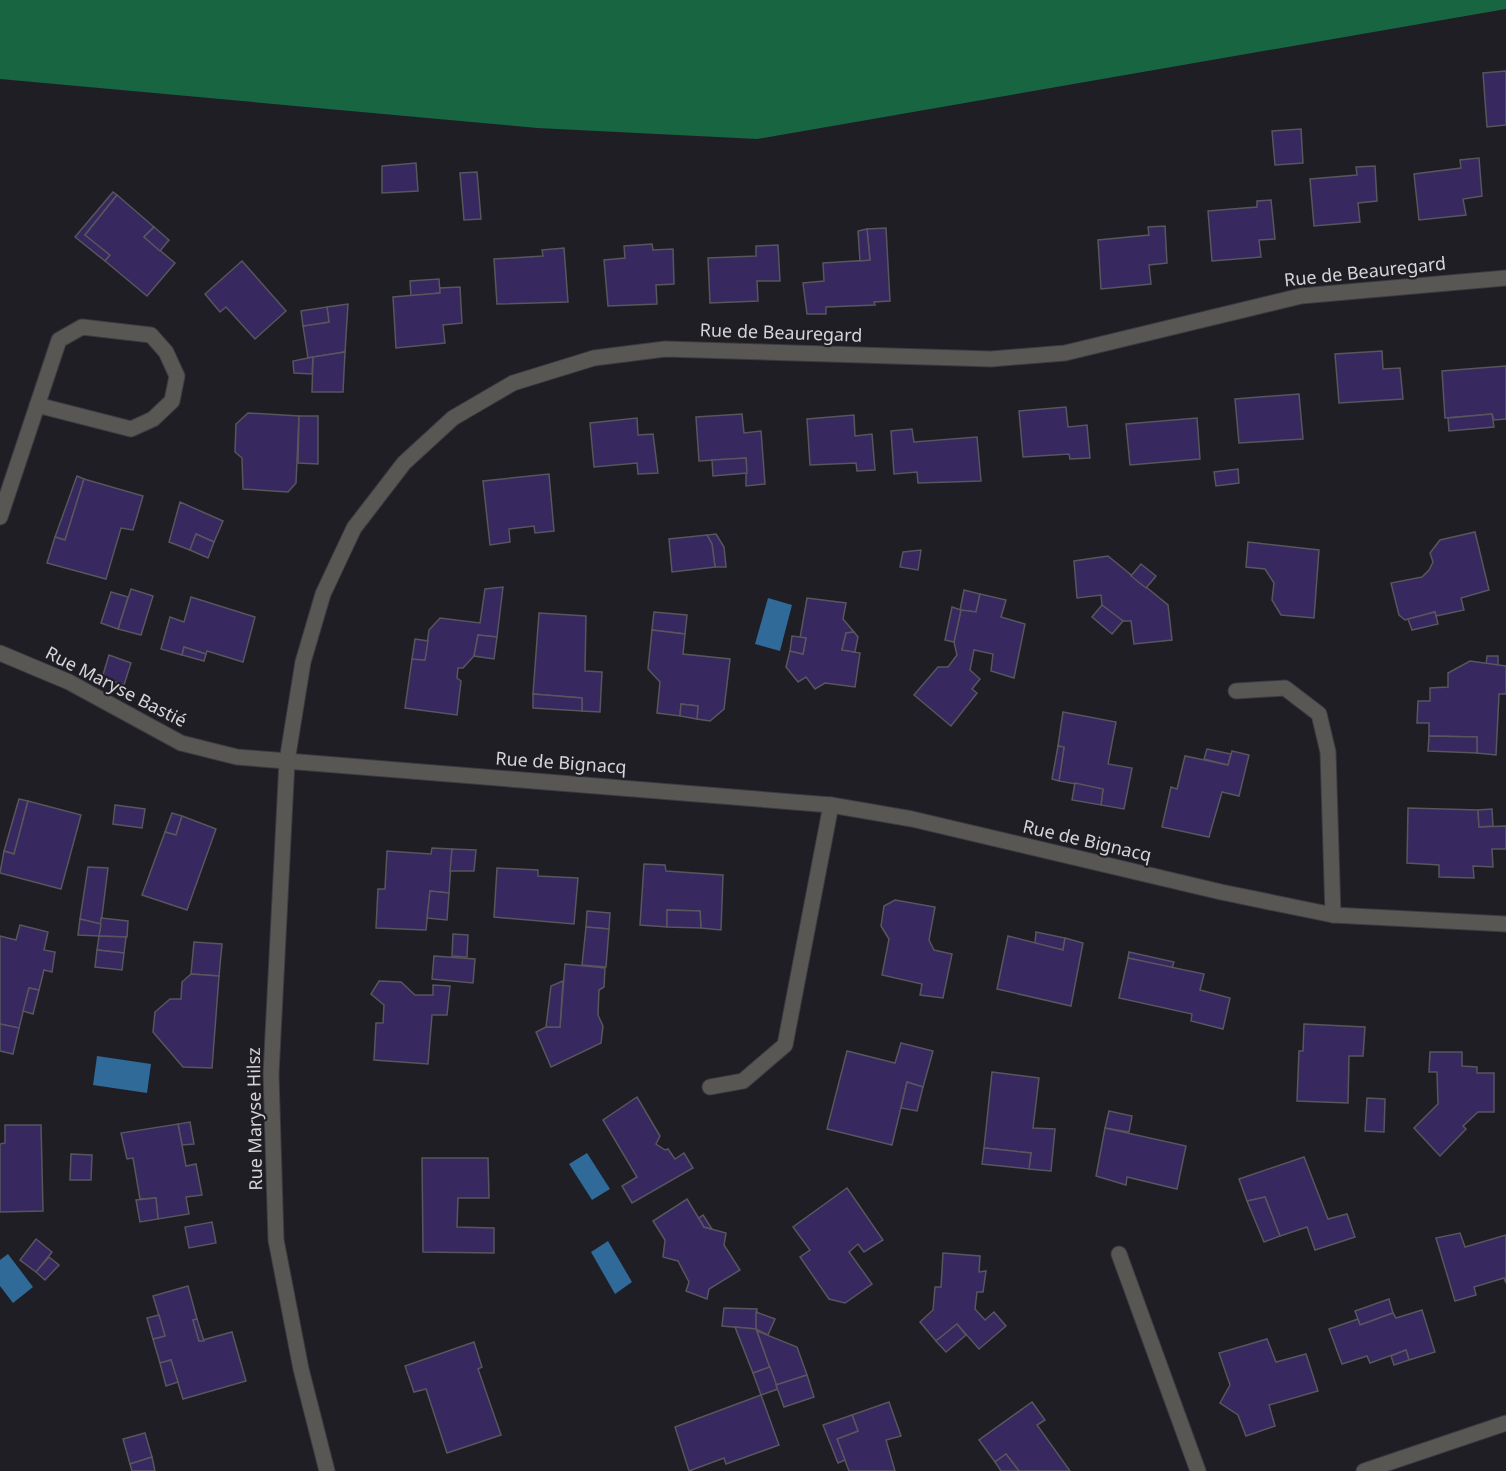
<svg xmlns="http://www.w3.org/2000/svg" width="1506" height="1471" viewBox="0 0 1506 1471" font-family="'Noto Sans',sans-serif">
<rect width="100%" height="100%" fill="#1f1e24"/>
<!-- forest -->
<path fill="#176541" d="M0,0H1506V9L757,139L537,128L0,79Z"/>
<!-- water -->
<g fill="#306a98">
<path d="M768,598L792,605L780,651L755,644Z"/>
<path d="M97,1056L151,1064L147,1093L93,1085Z"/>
<path d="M587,1153L610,1189L592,1200L569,1164Z"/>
<path d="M608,1241L632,1282L615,1294L591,1252Z"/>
<path d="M8,1254L33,1287L13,1303L0,1286V1260Z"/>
</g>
<!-- building -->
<g fill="#37285f" stroke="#57565d" stroke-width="1.5">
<path d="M1506,71V125L1487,127L1483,73Z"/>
<path d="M1301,129L1303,163L1275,165L1272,131Z"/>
<path d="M1479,158L1482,196L1463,199L1466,215L1419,220L1414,174L1461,168L1460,160Z"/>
<path d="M416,163L418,191L382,193V166Z"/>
<path d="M1375,166L1377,201L1358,203L1360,222L1314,226L1310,179L1357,175L1356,167Z"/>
<path d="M477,172L481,219L464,220L460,173Z"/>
<path d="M113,192L117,195L85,235L110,255L105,261L75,237Z"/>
<path d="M117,195L154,227L144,237L175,263L147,296L105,261L110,255L85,235Z"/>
<path d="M1271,200L1275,239L1259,240L1261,257L1212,261L1208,211L1257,207V201Z"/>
<path d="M1165,226L1167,263L1149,265L1151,284L1101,289L1098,240L1149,235L1148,227Z"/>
<path d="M154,227L169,240L160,251L144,237Z"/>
<path d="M886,228L890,301L874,302L875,305L826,307V314H807L803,283L824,281L823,263L870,260L867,229Z"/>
<path d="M867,229L870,260L860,261L858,231Z"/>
<path d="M652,244L653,250L673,249L674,284L656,285L657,304L608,306L604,260L625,258L624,246Z"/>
<path d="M778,245L780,281H757L758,301L710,303L708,258L756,256V246Z"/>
<path d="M564,248L568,302L497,304L494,259L543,256L542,250Z"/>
<path d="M242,261L286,311L255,339L226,307L220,312L205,294Z"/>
<path d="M439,279L440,293L411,296L410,281Z"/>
<path d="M460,287L462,323L443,325L445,343L396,348L393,297L440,293V288Z"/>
<path d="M348,304L345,352L308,358L303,326L329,322L327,307Z"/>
<path d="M327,307L329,322L303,326L301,311Z"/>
<path d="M1382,351L1383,369L1400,368L1403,399L1339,403L1335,354Z"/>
<path d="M345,352L343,392H312L313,357Z"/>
<path d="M313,357L312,374L294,373L293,361Z"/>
<path d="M1506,366V419L1494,420L1492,414L1445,418L1442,371Z"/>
<path d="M1299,394L1303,439L1239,443L1235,399Z"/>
<path d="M1066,407L1068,427L1087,425L1090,458L1070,459L1069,454L1023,457L1019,411Z"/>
<path d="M248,413L299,416L296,483L288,492L243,489L242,458L235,452L236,424Z"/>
<path d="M742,414L744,433L761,431L765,484L746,486V458L699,461L696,417Z"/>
<path d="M1492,414L1494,427L1449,431L1448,418Z"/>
<path d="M854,415L855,436L872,434L875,470L857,471L856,463L810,465L807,419Z"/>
<path d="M299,416H318V464L298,463Z"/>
<path d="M637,418L638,435L653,434L658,473L638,474L637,463L594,467L590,423Z"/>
<path d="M1197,418L1200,459L1130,465L1126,424Z"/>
<path d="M912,429L914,442L977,437L981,481L918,483L917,472L894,474L891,431Z"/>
<path d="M746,458L747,473L713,476L712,460Z"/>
<path d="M1238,469L1239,483L1216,486L1214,472Z"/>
<path d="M549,474L554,531L535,533L534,526L509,529L510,542L490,545L483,481Z"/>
<path d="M77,476L84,479L65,540L55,537Z"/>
<path d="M84,479L143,496L133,530L121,528L106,579L47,563L55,537L65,540Z"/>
<path d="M180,502L223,521L214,542L196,534L190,550L169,542Z"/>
<path d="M1475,532L1489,590L1461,598L1464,610L1436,616L1435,612L1405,620L1399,615L1391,583L1422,577L1429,570L1433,562L1430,553L1440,540Z"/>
<path d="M196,534L214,542L208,558L190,550Z"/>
<path d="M716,534L724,547L726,567H715L712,544L707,535Z"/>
<path d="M707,535L712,544L715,567L672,572L669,539Z"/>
<path d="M1248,542L1319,550L1314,618L1281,615L1272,600L1274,583L1265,569L1246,567Z"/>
<path d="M921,550L918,570L900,567L903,552Z"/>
<path d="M1108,556L1168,605L1172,640L1134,644L1131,621H1123L1102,605L1101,595L1077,598L1074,561Z"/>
<path d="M1141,564L1156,576L1146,588L1131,576Z"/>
<path d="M503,587L497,637L478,635L474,656L463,668H458L457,678L461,681L457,715L405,708L412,659L425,660L429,630L440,618L480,623L485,589Z"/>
<path d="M131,589L153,596L141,635L118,629Z"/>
<path d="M964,590L980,594L976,612L960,610Z"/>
<path d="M111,592L128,597L118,629L101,623Z"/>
<path d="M980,594L1006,600L1001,617L1025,624L1014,678L991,671L993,654L974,650L970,670L980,679L972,689L977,693L951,726L914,695L938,667H948L957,655L954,642L961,610L976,612Z"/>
<path d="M191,597L255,617L243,662L207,651L206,654L184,647L182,655L161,649L170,617L184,622Z"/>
<path d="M807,598L846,603L843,619L854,632L846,633L842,650L860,653L855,687L825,683L815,689L806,677L798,682L786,667L790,651L803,654L806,638H800Z"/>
<path d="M1102,605L1123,621L1112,634L1092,617Z"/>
<path d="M952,607L961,610L954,642L945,640Z"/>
<path d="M654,612L687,615L685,634L652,630Z"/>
<path d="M1435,612L1438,624L1412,630L1408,619Z"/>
<path d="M539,613L586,616L585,671L602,672L600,712L582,711V698L533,694Z"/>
<path d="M652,630L685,634L683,654L730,659L724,709L710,721L697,719L698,706L681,704L680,716L657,713L660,682L648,669Z"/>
<path d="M854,632L858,637L855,652L842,650L846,633Z"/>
<path d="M478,635L497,637L494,659L474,656Z"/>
<path d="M792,636L806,638L803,654L790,651Z"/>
<path d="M415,639L428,641L425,660L412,659Z"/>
<path d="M184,647L206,654L204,661L182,655Z"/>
<path d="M109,655L131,663L124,685L102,678Z"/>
<path d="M1487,656H1498V665H1486Z"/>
<path d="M1470,661L1506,666V694H1499L1496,755L1477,753V737L1429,736V723H1417L1418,701H1430V688L1448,687V673Z"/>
<path d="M533,694L582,698V711L533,708Z"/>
<path d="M681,704L698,706L697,719L680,716Z"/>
<path d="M1063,712L1116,722L1108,764L1132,768L1124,809L1101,805L1103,789L1059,781L1064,747L1058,746Z"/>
<path d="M1429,736L1477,737V753L1428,751Z"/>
<path d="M1058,746L1064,747L1059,781L1052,779Z"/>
<path d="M1207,749L1231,754L1228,765L1204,759Z"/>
<path d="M1232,751L1249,755L1239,796L1222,792L1209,837L1162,827L1171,787L1177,789L1185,756L1228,765Z"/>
<path d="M1075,783L1103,789L1101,805L1072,800Z"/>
<path d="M19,799L28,801L14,854L4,851Z"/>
<path d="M28,801L81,815L61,889L0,873L4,851L14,854Z"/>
<path d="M115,805L145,809L142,828L113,824Z"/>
<path d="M1408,808L1478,810L1479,827L1506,826V849H1492L1493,867L1473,866L1474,878L1439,877V865L1407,863Z"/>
<path d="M1492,809L1493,826L1479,827L1478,810Z"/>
<path d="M172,813L182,816L176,835L165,832Z"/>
<path d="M182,816L216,829L187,910L142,895L165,832L176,835Z"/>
<path d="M432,848L452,849L449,893L430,891L426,930L376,928L378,889H385L387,851L431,854Z"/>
<path d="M452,849L476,850L474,871H450Z"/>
<path d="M644,864L665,865L666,871L723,875L721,930L701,928L700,911L667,910V927L640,925Z"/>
<path d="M88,867L108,868L101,924L80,919Z"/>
<path d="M497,868L538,870V876L578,878L574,924L494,917Z"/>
<path d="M430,891L449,893L447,920L427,918Z"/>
<path d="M895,900L935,907L929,940L934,950L952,954L943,998L920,995L922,984L882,975L889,939L881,926L884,906Z"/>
<path d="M667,910L700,911L701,928L667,927Z"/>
<path d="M587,911L610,913L609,929L586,927Z"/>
<path d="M101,918L128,921L127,937L99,936Z"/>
<path d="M80,919L101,924L99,936L78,935Z"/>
<path d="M20,925L48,932L44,950L55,952L52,972L44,970L39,990L29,988L19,1028L0,1024V936L16,940Z"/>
<path d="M586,927L609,929L606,967L582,965Z"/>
<path d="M1036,932L1065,938L1063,950L1035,944Z"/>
<path d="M453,934L468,935L467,957L452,956Z"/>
<path d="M99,936L126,937L124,953L97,950Z"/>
<path d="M1008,936L1063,950L1065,938L1083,943L1071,1006L997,989Z"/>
<path d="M194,942L222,944L219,976L191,974Z"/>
<path d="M97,950L124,953L122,970L95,967Z"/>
<path d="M1129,952L1174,962L1172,968L1128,958Z"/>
<path d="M434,956L475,959L473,983L432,979Z"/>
<path d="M1128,958L1204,974L1200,990L1230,998L1223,1029L1191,1021L1192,1014L1119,998Z"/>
<path d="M565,964L605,968L604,987L599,990L598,1015L603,1026L601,1043L551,1067L536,1032L546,1027H560Z"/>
<path d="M191,974L219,976L212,1068L183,1067L153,1032L155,1012L170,999H181L182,982Z"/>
<path d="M379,981L401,982L415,995H433V985L450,986L447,1015H432L428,1064L374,1060L376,1023H383L384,1005L371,994Z"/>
<path d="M563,981L560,1027H546L551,986Z"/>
<path d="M29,988L39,990L33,1014L23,1011Z"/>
<path d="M0,1024L19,1028L13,1054L0,1051Z"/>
<path d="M1304,1024L1365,1027L1363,1056H1349L1348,1103L1297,1101L1299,1051H1303Z"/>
<path d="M901,1043L933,1051L923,1087L907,1082L892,1145L827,1129L847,1051L895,1063Z"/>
<path d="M1430,1052H1462V1066L1477,1067V1073H1494V1112H1478L1463,1126L1466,1129L1440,1156L1414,1128L1438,1104L1437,1072H1429Z"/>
<path d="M992,1072L1039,1078L1033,1128L1055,1129L1051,1171L1029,1169L1031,1153L984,1148Z"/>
<path d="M907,1082L923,1087L917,1111L901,1108Z"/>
<path d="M637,1097L660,1136L656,1144L665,1150L668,1149L675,1159L684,1153L693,1168L632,1203L622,1186L637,1177L603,1120Z"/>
<path d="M1367,1098L1385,1099L1384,1132L1365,1131Z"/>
<path d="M1109,1111L1132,1116L1129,1132L1105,1128Z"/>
<path d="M190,1122L194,1144L182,1145L178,1124Z"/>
<path d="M178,1124L186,1166L196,1164L202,1195L186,1197L189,1214L158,1219L156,1198L140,1199L133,1158L127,1159L121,1133Z"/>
<path d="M5,1125H41L43,1211L0,1212V1144L5,1143Z"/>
<path d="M1105,1128L1186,1146L1177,1189L1127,1177L1126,1185L1096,1176Z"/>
<path d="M984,1148L1031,1153L1029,1169L982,1164Z"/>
<path d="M71,1154L92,1155L91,1180H70Z"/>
<path d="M1304,1157L1328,1219L1347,1214L1355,1237L1315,1250L1307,1227L1280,1236L1265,1197L1247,1201L1239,1179Z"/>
<path d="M422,1158H488L489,1198H458L457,1227L494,1228V1253L423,1252Z"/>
<path d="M847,1188L883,1240L864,1252L858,1244L849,1252L872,1284L845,1303L829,1299L800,1257L810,1250L793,1227Z"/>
<path d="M1265,1197L1280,1236L1264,1242L1247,1201Z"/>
<path d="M156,1198L158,1219L140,1222L136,1200Z"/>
<path d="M687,1199L704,1227L726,1233L724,1245L740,1270L709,1289L707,1299L686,1291L689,1282L678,1261L663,1257L665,1240L653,1221Z"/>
<path d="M703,1215L712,1229L704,1227L699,1218Z"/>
<path d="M212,1222L216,1243L189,1248L185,1227Z"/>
<path d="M1460,1233L1465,1247L1506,1235V1283L1504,1278L1474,1287L1476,1295L1455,1301L1436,1238Z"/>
<path d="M36,1239L52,1252L36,1272L20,1260Z"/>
<path d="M943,1253L980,1256L979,1272L986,1271L983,1292H977L975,1309L985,1320L994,1312L1006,1326L979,1349L957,1324L936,1341L920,1322L933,1310L935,1287H941Z"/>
<path d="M49,1257L59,1265L45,1280L36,1272Z"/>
<path d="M188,1286L197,1319L193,1320L199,1341L232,1332L246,1381L183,1399L171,1360L160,1363L153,1339L165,1336L153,1296Z"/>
<path d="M1389,1299L1393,1313L1360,1325L1355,1311Z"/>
<path d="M724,1308L757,1309L756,1329L722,1326Z"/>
<path d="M1422,1310L1435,1352L1409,1360L1406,1350L1370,1363L1367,1356L1342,1364L1329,1329L1358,1319L1360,1325L1393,1313L1396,1318Z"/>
<path d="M756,1312L775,1319L768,1335L756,1329Z"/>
<path d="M159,1315L165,1336L153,1339L147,1318Z"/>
<path d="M197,1319L204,1341H199L193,1320Z"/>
<path d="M957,1324L966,1335L946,1352L936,1341Z"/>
<path d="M735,1327L756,1329L770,1367L753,1373Z"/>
<path d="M757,1331L797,1347L807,1375L776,1385Z"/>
<path d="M1267,1339L1276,1362L1306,1354L1318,1391L1269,1405L1275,1426L1246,1436L1238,1415L1220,1403L1230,1385L1219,1353Z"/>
<path d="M474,1342L482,1367L478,1369L501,1435L447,1453L426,1389L414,1392L405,1366Z"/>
<path d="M1406,1350L1409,1360L1394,1365L1391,1356Z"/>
<path d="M171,1360L178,1382L166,1386L160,1363Z"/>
<path d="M770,1367L778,1389L761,1395L753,1373Z"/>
<path d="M807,1375L814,1397L784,1407L776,1385Z"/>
<path d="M761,1395L779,1445L726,1464L724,1458L689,1471L675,1427Z"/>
<path d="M889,1402L901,1436L886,1440L895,1471H849L837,1439L858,1431L852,1415Z"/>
<path d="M1032,1402L1045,1420L1037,1425L1070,1471H1019L1006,1454L995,1462L979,1440Z"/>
<path d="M852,1415L858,1431L837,1439L845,1460L838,1463L823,1425Z"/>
<path d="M145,1433L152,1457L130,1464L123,1439Z"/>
<path d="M1006,1454L1019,1471H1001L995,1462Z"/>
<path d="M152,1457L155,1471H132L130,1464Z"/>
</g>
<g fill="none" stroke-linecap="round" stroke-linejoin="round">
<!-- service casing -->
<g stroke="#3c3b41" stroke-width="17">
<path id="service" d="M1119,1254L1198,1471"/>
</g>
<!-- minor casing -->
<g stroke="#3c3b41" stroke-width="17">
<g id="minor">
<path d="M0,517L59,340L82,327L151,335L166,352L177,376L172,401L153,419L131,429L37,405"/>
<path d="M0,653L69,682L181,743L237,757L831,805L912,819L1221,892L1333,915L1506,924"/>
<path d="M1236,691L1285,688L1319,714L1328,752L1333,915"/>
<path d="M710,1087L743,1081L785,1045L831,805"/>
<path d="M327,1471L301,1369L276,1240L271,1074L287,761L303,662L323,594L354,528L404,463L453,418L513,383L594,358L665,349L991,359L1065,353L1301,296L1506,278"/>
</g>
</g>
<!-- tertiary casing -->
<g stroke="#3c3b41" stroke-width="17">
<path id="tertiary" d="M1364,1471L1506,1423"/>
</g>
<!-- service -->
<use href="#service" stroke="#585754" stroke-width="15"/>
<!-- minor -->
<use href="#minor" stroke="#585754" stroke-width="15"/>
<!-- tertiary -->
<use href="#tertiary" stroke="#585754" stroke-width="15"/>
</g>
<g text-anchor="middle" stroke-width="4.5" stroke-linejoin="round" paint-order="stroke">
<!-- street labels -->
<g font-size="18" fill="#d5d4d8" stroke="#1f1e24">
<text transform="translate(1365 272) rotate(-6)" y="6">Rue de Beauregard</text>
<text transform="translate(781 333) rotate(2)" y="6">Rue de Beauregard</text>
<text transform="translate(116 687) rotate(27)" y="6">Rue Maryse Bastié</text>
<text transform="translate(561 763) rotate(4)" y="6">Rue de Bignacq</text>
<text transform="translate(1087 841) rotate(13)" y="6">Rue de Bignacq</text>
<text transform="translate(255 1119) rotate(-91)" y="6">Rue Maryse Hilsz</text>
</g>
</g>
</svg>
